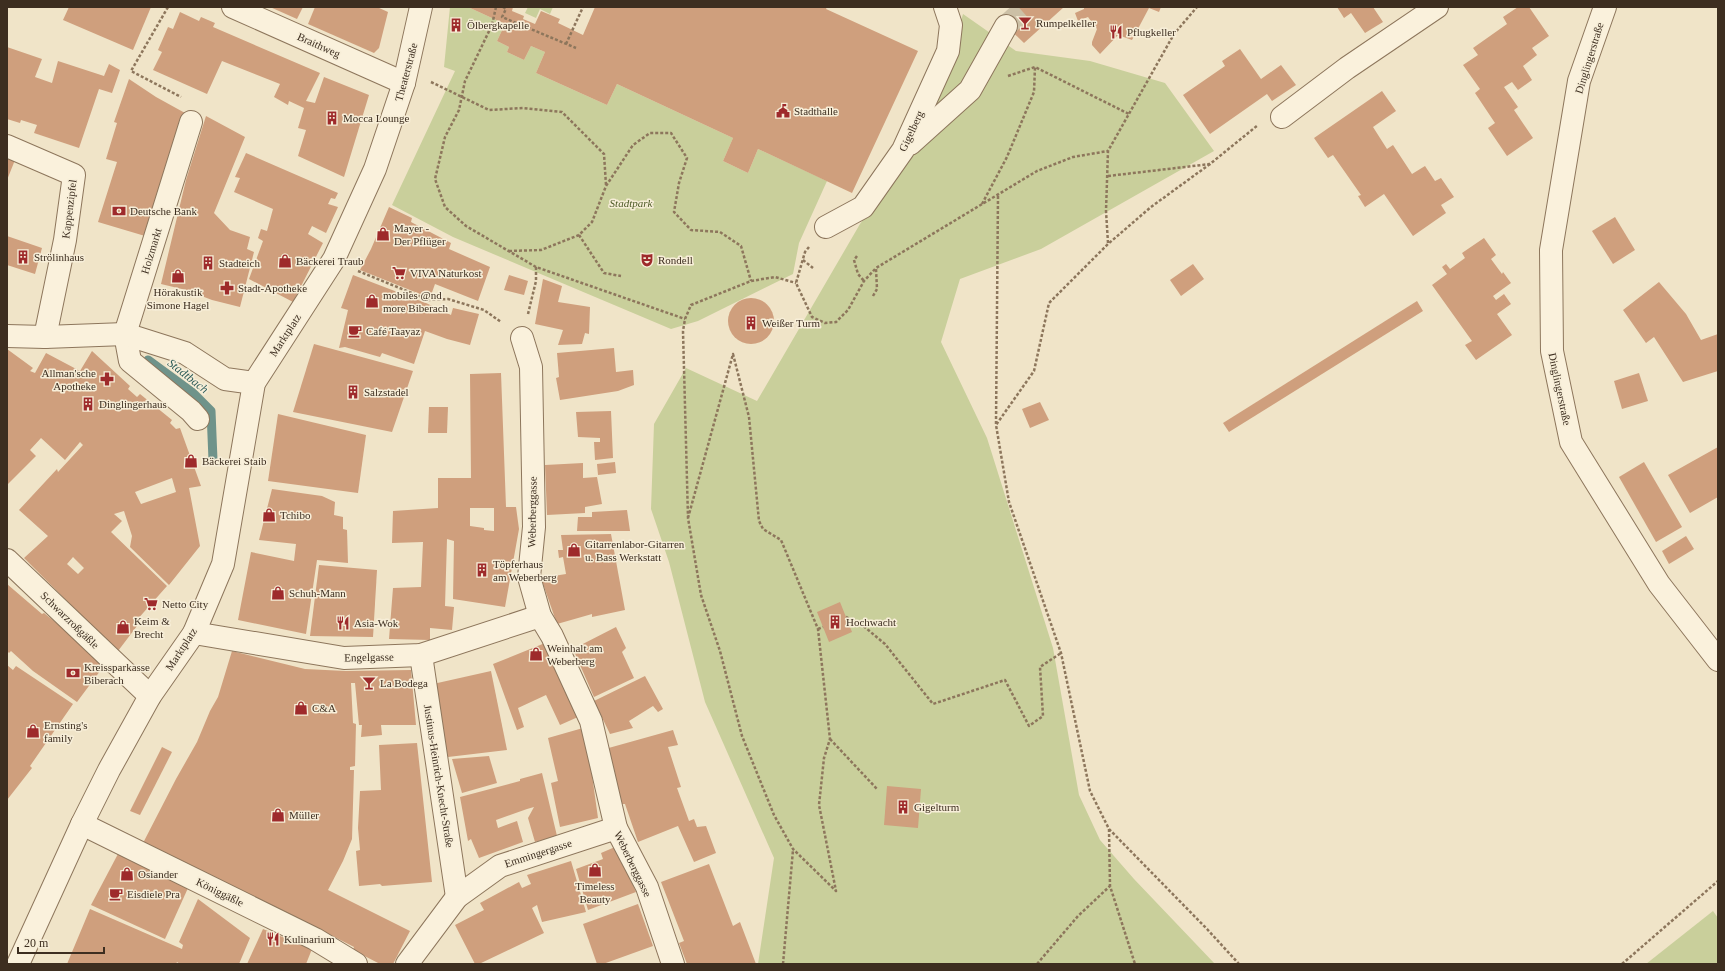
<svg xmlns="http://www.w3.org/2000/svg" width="1725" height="971" viewBox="0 0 1725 971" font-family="Georgia,serif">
<rect width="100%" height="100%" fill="#f0e4c8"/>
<!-- green -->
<g fill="#c9cf9b">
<path d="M450,7H468L505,24L497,41L509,47L507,52L524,60L531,46L545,52L536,73L607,105L617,84L733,138L723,161L748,173L758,149L827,181L799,243L793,274L698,321L671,329L453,237L392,205L455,71L444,67Z"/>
<path d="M528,7H553L550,14L540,9L536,18L525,13Z"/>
<path d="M963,14L1016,51L1090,61L1165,83L1214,151L1041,249L960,279L941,342L987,438L1053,648L1079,795L1100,840L1134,879L1215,964H758L774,858L705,702L669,562L651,509L654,424L686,368L757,401L860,224L929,128Z"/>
<path d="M1713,911L1718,918V964H1646Z"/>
</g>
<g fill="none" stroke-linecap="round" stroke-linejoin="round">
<!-- stream -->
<path stroke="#6f938a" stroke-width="9" d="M148,360L193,393L211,411L213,460"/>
</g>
<!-- building -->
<g fill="#cf9f7d" fill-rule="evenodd">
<path d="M69,7H151L133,50L63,20Z"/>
<path d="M270,7H303L297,19Z"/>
<path d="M315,7H377L388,12L379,48L374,53L308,24Z"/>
<path d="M468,7H513L512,11L524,16L523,19L535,24L541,11L560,19L558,23L583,35L595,7H827L826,9L918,51L852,193L758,149L748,173L723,161L733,138L617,84L607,105L536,73L545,52L531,46L524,60L507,52L509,47L497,41L505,24Z"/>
<path d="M1018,7H1064L1024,43L1001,21Z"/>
<path d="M1084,7H1161L1159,12L1149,8L1132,40L1118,35L1100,54L1092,45V42L1097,29L1088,17L1078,21L1075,13L1084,9Z"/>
<path d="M1337,7H1373L1383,22L1365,33L1351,13L1344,18Z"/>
<path d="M1518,7H1529L1549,36L1532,48L1537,55L1523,66L1532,80L1518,90L1512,82L1504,87L1518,107L1514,110L1533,138L1507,156L1488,128L1495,123L1475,93L1480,89L1463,65L1478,55L1473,48L1507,24L1503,17Z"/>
<path d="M180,12L199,21L201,17L215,23L213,27L320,73L306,101L315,103L324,77L369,95L344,177L298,156L306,130L298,128L304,108L289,101L288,105L274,97L280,84L222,61L207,94L153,70L162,52L158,50L168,27L173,29Z"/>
<path d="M453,17L461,18L459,33L451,32Z"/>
<path d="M7,47L42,59L35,77L52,83L58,61L104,76L109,64L120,70L112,93L99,89L79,148L34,133L37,125L21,120L20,123L7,119Z"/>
<path d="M1240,49L1261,79L1281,65L1296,85L1272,101L1267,94L1210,134L1183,95L1225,66L1222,61Z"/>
<path d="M129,79L156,97L185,113L145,236L98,222L117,162L106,159L117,123L114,122Z"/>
<path d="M1382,91L1396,111L1373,127L1387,149L1393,145L1412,174L1425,166L1435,181L1441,178L1454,197L1441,205L1446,213L1413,236L1384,194L1365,207L1358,196L1361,195L1333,155L1328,158L1314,138Z"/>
<path d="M206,116L245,137L214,213L230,230L250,237L247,249L254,252L240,307L212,300L186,290L161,284L186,180Z"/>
<path d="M246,153L338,193L335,199L331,198L328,204L338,207L326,233L312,226L308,234L323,243L293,302L249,279L263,241L258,238L261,229L267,231L273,209L234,192L240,178L235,177Z"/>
<path d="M7,156L15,160L7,180Z"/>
<path d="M389,207L412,218L411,222L451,243L449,249L490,267L478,301L435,284L430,298L360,270L371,249Z"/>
<path d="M1615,217L1635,250L1613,264L1592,231Z"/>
<path d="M7,236L42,248L35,274L7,265Z"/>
<path d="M1484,238L1496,255L1491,259L1502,274L1503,272L1511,283L1493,296L1496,300L1504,294L1511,304L1497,314L1512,335L1476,360L1465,345L1472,341L1432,285L1447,274L1442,267L1446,264L1450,269L1465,258L1462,253Z"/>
<path d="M1193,264L1204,279L1181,296L1170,280Z"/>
<path d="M353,275L426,303L451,315L453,308L479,314L470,345L447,339L425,331L414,364L382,353L380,357L345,347L339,348L348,310L341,308Z"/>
<path d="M509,275L528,281L524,295L504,290Z"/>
<path d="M543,279L562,286L558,302L590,307L589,334L585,333L582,344L558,345L563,330L535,324Z"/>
<path d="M1659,282L1686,314L1701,340L1718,334V371L1683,382L1654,337L1646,343L1623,310Z"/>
<circle cx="751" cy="321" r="23"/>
<path d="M1417,301L1423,311L1229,432L1223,423Z"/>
<path d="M314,344L413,371L392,432L293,412Z"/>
<path d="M614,348L616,372L633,370L634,385L618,391L560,400L556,378L559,377L557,353Z"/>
<path d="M7,349L33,368L30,371L35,373L46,353L80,371L92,351L130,386L128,389L137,397L140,394L172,420L170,423L176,429L180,428L201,486L189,488L200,546L169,585L130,547L132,536L124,511L114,514L122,521L111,532L167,586L136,621L134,623L137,626L118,651L67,610L69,603L24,558L48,536L19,510L57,469L58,472L83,445L80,442L65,460L41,438L30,450L36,456L7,485ZM172,478L176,492L141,504L135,492ZM73,557L84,568L78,574L67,564Z"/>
<path d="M501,373L506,507H516L519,529L505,607L453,599L454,541L447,539L445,606L454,607L452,630L430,628V640L389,639L393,588L421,587L423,542L392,543L393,511L438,508V478H471L470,374ZM470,508H494V531L484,530V528L470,526Z"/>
<path d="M1639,373L1648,401L1622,409L1614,381Z"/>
<path d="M1040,402L1049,420L1030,428L1022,409Z"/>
<path d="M429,407H448L447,433H428Z"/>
<path d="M611,411L613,458L595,460L594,442H600V438L578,437L576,412Z"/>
<path d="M278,414L366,435L358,493L268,481Z"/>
<path d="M1718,447V497L1690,513L1668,475Z"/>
<path d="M615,462L616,473L598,475L597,464Z"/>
<path d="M1644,462L1682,527L1656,542L1619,477Z"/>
<path d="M583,463V478L597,477L602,504L585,507V513L547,515L545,465Z"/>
<path d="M272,489L322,496L335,502L334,515L343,517V529L347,530L348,563L317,560L306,634L238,620L251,552L294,561L296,544L259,540Z"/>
<path d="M627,510L630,531H577L578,517H592V512Z"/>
<path d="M611,534L625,610L592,617V614L557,624L541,578L566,574L563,557L559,558L558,550H563L561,535Z"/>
<path d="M1686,536L1694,549L1669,564L1662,551Z"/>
<path d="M319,565L377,570L373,637L310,636Z"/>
<path d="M7,584L42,614L44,613L106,663L77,702L33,671L11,651L9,653L7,651Z"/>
<path d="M840,602L852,632L829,642L817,612Z"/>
<path d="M616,627L626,648L622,652L634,678L594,697L573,649Z"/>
<path d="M545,643L578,717L560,725L546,695L518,708L524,727L517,730L493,664Z"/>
<path d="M232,651L305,669L346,671L411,670L416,725H381L382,735L361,737L362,725H359L355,683H351L353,723L356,724L355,766L350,767V770H354L352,839L343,861L328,890L410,931L393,964H380L353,950L354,947L288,913L218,881L142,845L176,779L197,742L210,711L218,697Z"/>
<path d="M7,665L13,670L16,666L73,704L30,766L32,768L7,800Z"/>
<path d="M491,671L507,750L448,757L433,684Z"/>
<path d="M645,676L663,709L658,712L653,706L629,721L633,728L610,734L594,701Z"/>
<path d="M583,728L595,774L592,775L598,818L560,827L551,783L558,781L548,738Z"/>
<path d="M673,730L678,745L668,747L681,787L677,788L689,821L694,819L697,827L706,826L716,853L694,862L678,826L638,842L625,804H621L605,749Z"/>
<path d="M417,743L432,882L382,886L380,884L359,886L356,851L360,850L358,828L360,791L381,790L379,745Z"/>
<path d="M162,747L172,752L140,815L130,811Z"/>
<path d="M489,756L497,783L462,793L452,759Z"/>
<path d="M542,773L557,836L535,842L528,818L534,807L527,809L496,820L498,828L517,821L523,842L479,858L471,839L468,841L460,797L520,781V779Z"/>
<path d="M887,786L921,789L918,828L884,825Z"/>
<path d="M615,847L636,892L588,910L576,869L603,859L601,853Z"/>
<path d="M119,852L188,888L165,939L91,905Z"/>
<path d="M571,861L586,912L542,922L537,905L532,908L544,933L479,964H475L455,925L484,910L480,903L519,882L522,888L531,884L527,875Z"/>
<path d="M709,864L733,926L740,922L756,964H687L679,943L684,941L661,882Z"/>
<path d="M198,899L250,938L239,964H180L177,962L176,964H67L90,909L182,949L183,945L179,942Z"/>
<path d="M638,904L653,946L603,964H597L583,924Z"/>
<path d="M263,929L312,949L306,964H247Z"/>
</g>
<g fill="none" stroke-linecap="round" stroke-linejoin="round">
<!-- minor-tunnel -->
<path stroke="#ccc0a6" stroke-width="22" stroke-dasharray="22 11" stroke-linecap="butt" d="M1006,26L1027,7"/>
<!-- minor casing -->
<g stroke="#8d765c" stroke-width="24">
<g id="minor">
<path d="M233,7L404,83"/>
<path d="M1605,7L1579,81L1551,250L1552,351L1571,442L1659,584L1718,660"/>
<path d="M1282,117L1347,68L1437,7"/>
<path d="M191,122L125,334L130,361L191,411L198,419"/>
<path d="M910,144L970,90L1006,26"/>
<path d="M7,146L74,175L65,240L45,337"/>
<path d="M826,227L863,207L903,150L948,51L951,25L945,7"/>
<path d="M7,336L45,337L125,334L185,353L225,379L254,383"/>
<path d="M522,338L531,367L534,527L529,577L540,616L552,636L591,721L616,828L647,887L673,964"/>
<path d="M7,560L150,696"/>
<path d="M194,633L344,658L421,655L540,616"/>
<path d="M421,655L457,897"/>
<path d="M82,824L315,939L356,964"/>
<path d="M18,964L82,824L109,770L150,696L194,633L223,564L254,383L334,259L375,169L404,83L421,7"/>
<path d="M407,964L457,897L500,866L616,828"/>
</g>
</g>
<!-- path -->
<g stroke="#8d765c" stroke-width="2.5" stroke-dasharray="3 2" stroke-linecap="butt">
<path d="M168,7L131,71L181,97"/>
<path d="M496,7L492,25L465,81L459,110L445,137L435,179L445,207L466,226L536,267L685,319"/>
<path d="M503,7L506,9L502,17L576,48"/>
<path d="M566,44L583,7"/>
<path d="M1008,76L1035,67L1129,114"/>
<path d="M431,82L489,110L523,108L562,112L604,154L606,185"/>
<path d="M1210,164L1151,207L1108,244L1049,303L1034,371L996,425L1009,502L1061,653L1090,791L1109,829L1207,929L1239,964"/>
<path d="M1108,176L1210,164L1258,125"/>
<path d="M982,204L1007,157L1034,92L1035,67"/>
<path d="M579,235L604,273L621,276"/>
<path d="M1108,243L1106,211L1108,151L1174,34L1197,7"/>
<path d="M809,247L805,252L796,283L812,317L825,323L836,322L848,310L864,281L876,268L1037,171L1073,157L1108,151"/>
<path d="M509,251L541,250L579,235L592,222L606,186L633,145L650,133H671L687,158L679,183L674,212L691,230L720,232L741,246L751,281"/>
<path d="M857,256L854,260L858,274L864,281"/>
<path d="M803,260L813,268"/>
<path d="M358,271L429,300L448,299L484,310L501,322"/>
<path d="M873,296L877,289L876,269"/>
<path d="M528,314L536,281V267"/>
<path d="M996,424L998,195"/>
<path d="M688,518L733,354L749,417L759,521L763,529L781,540L818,629L830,739L824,758L819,805L836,891L793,849L774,815L742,736L720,651L701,595L688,518L683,331L685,319L691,305L751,281L775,277L796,283"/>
<path d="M846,617L861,624L885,644L933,704L1005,680L1029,726L1043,716L1040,667L1061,653"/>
<path d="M818,629L823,627"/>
<path d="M830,739L877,789"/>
<path d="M1109,829L1110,886L1135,964"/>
<path d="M783,964L793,850"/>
<path d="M1037,964L1078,916L1110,886"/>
<path d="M1622,964L1718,881"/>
</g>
<!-- minor -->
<use href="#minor" stroke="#faf1dc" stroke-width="22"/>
</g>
<!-- icons -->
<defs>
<g id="bar-bare" transform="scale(1.08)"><path d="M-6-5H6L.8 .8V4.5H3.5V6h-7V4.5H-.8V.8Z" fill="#9e2a2b" stroke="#f7eed8" stroke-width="2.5" paint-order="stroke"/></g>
<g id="building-bare" transform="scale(1.08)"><path d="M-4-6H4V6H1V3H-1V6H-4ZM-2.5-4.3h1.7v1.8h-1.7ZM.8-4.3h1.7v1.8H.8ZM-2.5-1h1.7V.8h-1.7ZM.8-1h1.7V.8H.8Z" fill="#9e2a2b" stroke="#f7eed8" stroke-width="2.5" paint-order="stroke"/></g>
<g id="restaurant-bare" transform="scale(1.08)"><path d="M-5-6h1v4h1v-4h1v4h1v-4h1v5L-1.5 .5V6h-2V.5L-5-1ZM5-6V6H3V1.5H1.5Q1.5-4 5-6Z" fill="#9e2a2b" stroke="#f7eed8" stroke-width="2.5" paint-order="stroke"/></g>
<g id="civic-bare" transform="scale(1.08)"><path d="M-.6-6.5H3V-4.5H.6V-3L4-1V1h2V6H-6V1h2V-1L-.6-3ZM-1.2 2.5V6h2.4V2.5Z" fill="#9e2a2b" stroke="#f7eed8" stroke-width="2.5" paint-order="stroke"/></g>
<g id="bank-bare" transform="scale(1.08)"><path d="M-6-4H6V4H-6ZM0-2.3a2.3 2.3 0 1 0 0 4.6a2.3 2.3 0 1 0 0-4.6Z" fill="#9e2a2b" stroke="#f7eed8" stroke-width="2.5" paint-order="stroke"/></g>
<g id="shop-bare" transform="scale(1.08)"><path d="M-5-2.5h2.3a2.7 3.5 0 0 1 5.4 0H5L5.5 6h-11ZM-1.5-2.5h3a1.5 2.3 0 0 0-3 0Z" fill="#9e2a2b" stroke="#f7eed8" stroke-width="2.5" paint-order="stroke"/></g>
<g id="theatre-bare" transform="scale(1.08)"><path d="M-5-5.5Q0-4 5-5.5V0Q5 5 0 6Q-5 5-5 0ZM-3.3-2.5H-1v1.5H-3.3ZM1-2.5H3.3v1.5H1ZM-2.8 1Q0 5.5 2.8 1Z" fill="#9e2a2b" stroke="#f7eed8" stroke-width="2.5" paint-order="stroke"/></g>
<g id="supermarket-bare" transform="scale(1.08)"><path d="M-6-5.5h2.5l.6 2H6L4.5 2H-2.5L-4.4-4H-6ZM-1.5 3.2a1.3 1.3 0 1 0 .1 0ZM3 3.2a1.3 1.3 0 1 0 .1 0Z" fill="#9e2a2b" stroke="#f7eed8" stroke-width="2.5" paint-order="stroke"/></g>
<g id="pharmacy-bare" transform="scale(1.08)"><path d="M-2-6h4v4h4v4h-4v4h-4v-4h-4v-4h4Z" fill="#9e2a2b" stroke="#f7eed8" stroke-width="2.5" paint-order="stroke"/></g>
<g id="cafe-bare" transform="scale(1.08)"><path d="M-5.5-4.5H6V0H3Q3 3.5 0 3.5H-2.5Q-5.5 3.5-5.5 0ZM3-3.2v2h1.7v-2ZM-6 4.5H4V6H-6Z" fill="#9e2a2b" stroke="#f7eed8" stroke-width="2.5" paint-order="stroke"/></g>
</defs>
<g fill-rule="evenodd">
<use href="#bar-bare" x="1025" y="23"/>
<use href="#building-bare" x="456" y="25"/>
<use href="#restaurant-bare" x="1116" y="32"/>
<use href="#civic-bare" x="783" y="111"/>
<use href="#building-bare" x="332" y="118"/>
<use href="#bank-bare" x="119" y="211"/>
<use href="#shop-bare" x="383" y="234"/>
<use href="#building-bare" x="23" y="257"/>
<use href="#theatre-bare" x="647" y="260"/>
<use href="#shop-bare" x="285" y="261"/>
<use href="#building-bare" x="208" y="263"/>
<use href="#supermarket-bare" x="399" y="273"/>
<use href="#shop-bare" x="178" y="276"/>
<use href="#pharmacy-bare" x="227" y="288"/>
<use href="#shop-bare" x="372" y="301"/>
<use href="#building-bare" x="751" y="323"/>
<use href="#cafe-bare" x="355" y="331"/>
<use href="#pharmacy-bare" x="107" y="379"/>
<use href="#building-bare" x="353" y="392"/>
<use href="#building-bare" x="88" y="404"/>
<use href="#shop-bare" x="191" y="461"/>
<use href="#shop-bare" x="269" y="515"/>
<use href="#shop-bare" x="574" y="550"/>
<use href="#building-bare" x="482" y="570"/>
<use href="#shop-bare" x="278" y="593"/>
<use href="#supermarket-bare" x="151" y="604"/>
<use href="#building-bare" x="835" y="622"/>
<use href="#restaurant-bare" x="343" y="623"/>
<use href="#shop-bare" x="123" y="627"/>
<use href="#shop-bare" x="536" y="654"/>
<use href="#bank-bare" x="73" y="673"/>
<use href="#bar-bare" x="369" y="683"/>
<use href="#shop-bare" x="301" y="708"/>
<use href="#shop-bare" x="33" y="731"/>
<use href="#building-bare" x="903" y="807"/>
<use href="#shop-bare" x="278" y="815"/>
<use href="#shop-bare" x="595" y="870"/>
<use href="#shop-bare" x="127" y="874"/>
<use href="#cafe-bare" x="116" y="894"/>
<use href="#restaurant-bare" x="273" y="939"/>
</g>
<g text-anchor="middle" stroke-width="3" stroke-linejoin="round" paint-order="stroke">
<!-- poi labels -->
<g font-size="11" fill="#3d2e20" stroke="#f7eed8" text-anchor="start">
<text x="1036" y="27">Rumpelkeller</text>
<text x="467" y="29">Ölbergkapelle</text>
<text x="1127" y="36">Pflugkeller</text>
<text x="794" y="115">Stadthalle</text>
<text x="343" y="122">Mocca Lounge</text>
<text x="130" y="215">Deutsche Bank</text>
<text x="394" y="232">Mayer -<tspan x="394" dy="13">Der Pflüger</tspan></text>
<text x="34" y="261">Strölinhaus</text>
<text x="658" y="264">Rondell</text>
<text x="296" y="265">Bäckerei Traub</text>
<text x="219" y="267">Stadteich</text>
<text x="410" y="277">VIVA Naturkost</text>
<text x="238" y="292">Stadt-Apotheke</text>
<text x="178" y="296" text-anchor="middle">Hörakustik<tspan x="178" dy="13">Simone Hagel</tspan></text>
<text x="383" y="299">mobiles @nd<tspan x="383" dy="13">more Biberach</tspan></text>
<text x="762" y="327">Weißer Turm</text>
<text x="366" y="335">Café Taayaz</text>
<text x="96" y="377" text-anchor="end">Allman'sche<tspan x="96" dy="13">Apotheke</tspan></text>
<text x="364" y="396">Salzstadel</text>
<text x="99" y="408">Dinglingerhaus</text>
<text x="202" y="465">Bäckerei Staib</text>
<text x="280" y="519">Tchibo</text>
<text x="585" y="548">Gitarrenlabor-Gitarren<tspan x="585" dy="13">u. Bass Werkstatt</tspan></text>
<text x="493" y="568">Töpferhaus<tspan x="493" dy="13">am Weberberg</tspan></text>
<text x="289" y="597">Schuh-Mann</text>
<text x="162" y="608">Netto City</text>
<text x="134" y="625">Keim &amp;<tspan x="134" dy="13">Brecht</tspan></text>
<text x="846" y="626">Hochwacht</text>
<text x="354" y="627">Asia-Wok</text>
<text x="547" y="652">Weinhalt am<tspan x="547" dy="13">Weberberg</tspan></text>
<text x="84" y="671">Kreissparkasse<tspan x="84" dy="13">Biberach</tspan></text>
<text x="380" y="687">La Bodega</text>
<text x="312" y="712">C&amp;A</text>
<text x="44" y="729">Ernsting's<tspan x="44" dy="13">family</tspan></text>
<text x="914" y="811">Gigelturm</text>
<text x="289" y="819">Müller</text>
<text x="138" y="878">Osiander</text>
<text x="595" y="890" text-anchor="middle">Timeless<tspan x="595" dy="13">Beauty</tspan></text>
<text x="127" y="898">Eisdiele Pra</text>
<text x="284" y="943">Kulinarium</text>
</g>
<!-- street labels -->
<g font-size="11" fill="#3d2e20" stroke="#f7eed8">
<text transform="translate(319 45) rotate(24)" y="4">Braithweg</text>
<text transform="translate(1589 58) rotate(-73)" y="4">Dinglingerstraße</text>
<text transform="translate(406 72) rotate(-75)" y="4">Theaterstraße</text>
<text transform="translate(911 131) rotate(-65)" y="4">Gigelberg</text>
<text transform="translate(69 209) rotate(-83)" y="4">Kappenzipfel</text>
<text transform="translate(151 251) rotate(-73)" y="4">Holzmarkt</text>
<text transform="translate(285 335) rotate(-57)" y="4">Marktplatz</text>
<text transform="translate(1560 389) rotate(78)" y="4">Dinglingerstraße</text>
<text transform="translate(532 512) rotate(-89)" y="4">Weberberggasse</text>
<text transform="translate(70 620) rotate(44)" y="4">Schwarzroßgäßle</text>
<text transform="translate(181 649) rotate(-57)" y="4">Marktplatz</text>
<text transform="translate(369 657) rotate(-1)" y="4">Engelgasse</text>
<text transform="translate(439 776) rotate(81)" y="4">Justinus-Heinrich-Knecht-Straße</text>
<text transform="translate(538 853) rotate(-18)" y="4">Emmingergasse</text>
<text transform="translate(633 864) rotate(64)" y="4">Weberberggasse</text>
<text transform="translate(220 892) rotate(26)" y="4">Königgäßle</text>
</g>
<!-- park labels -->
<g font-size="11" font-style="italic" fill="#4d5a26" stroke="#f7eed8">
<text x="631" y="207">Stadtpark</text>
</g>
<!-- water labels -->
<g font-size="12" font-style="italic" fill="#2f5d5a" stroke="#f7eed8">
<text transform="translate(188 376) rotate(38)" y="4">Stadtbach</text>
</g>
</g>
<!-- border -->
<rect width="1725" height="971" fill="none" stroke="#3d2e20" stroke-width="16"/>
<!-- scale -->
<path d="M18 947v6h86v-6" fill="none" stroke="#3d2e20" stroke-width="2"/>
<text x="24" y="947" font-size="12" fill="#3d2e20" stroke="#f7eed8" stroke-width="3" paint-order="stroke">20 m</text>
</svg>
